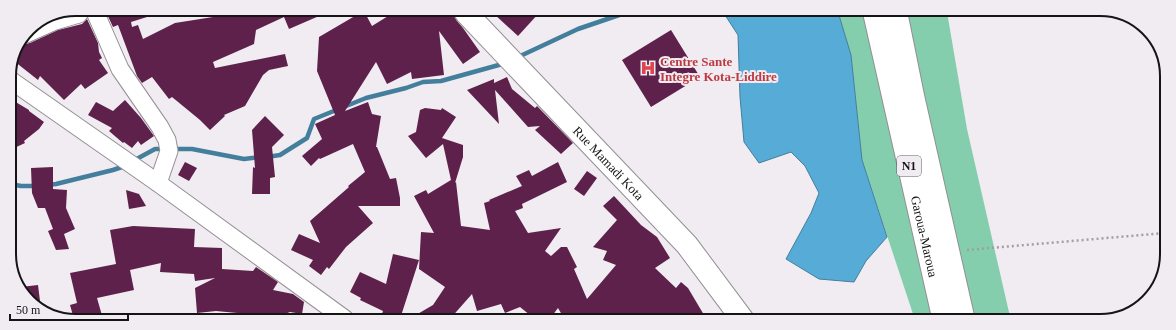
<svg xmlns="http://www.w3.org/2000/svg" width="1176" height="330" viewBox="0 0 1176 330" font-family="Georgia,serif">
<rect width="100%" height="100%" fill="#f0ecf1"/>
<!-- green -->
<path fill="#85cead" d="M838,12H947L967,129L1011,321L915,320L862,160L851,55Z"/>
<!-- water -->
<path fill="#56acd6" stroke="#437f9c" d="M723,12H838L851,55L862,160L887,237L866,261L854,282L819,279L786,259L811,213L819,193L805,166L791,152L759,163L744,142L740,97L738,35Z"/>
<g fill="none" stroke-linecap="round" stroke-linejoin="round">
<!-- stream -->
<g stroke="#437f9c" stroke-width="4.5">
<path d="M516,58L578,29L628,12"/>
<path d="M172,149H192L244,159L260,157"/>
<path d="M267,157L280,155L307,138L314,119L366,98L406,88L423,82L441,81L506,63"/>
<path d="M133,161L155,149H165"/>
<path d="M10,184L21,186H38"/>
<path d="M47,185L56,184L113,170L125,166"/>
</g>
</g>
<!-- building -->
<g fill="#5e214b">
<path d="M326,13L289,29L284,17L256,30L254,44L213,62L215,68L285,54L288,66L269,70L263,75L245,106L224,115L225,116L210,130L200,120L172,97L169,99L152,77L142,83L137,76L118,25L113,27L107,14H146L147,17L131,22L132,27L138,25L143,39L175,23L232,14Z"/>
<path d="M360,13H365L372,26L393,13H452L457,21L463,28L480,52L463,64L439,31L444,75L412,79L411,72L387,84L376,62L345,111L368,102L372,114L381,116L376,147H377L390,179L396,178L400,198V206H358L373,223L346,247L329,269L327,267L321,275L309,266L313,260L291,250L299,234L320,243L310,221L349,187L348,186L365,172L353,144L320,159L319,158L311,166L302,156L322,139L315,124L335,115L317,71L319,37Z"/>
<path d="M493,13H539L518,36Z"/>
<path d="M87,19L98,43L99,52L102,58L99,60L108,73L85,89L81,84L64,100L40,76L38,80L14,61L22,43L25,44L30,43L58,30L82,24Z"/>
<path d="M671,30L700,77L651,107L622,60Z"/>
<path d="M507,77L512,89L535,108L537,106L573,143L561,154L535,130L540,126L528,127L495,90L499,124L467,90L494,79V83Z"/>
<path d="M9,98L29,110V111L44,122L39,129L24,141L25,143L10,150Z"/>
<path d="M125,100L141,118L154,136L141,145L138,141L132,148L124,142L123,143L109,131L112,128L88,115L96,102L113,111Z"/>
<path d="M425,108L441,110L442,108L456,117L442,138L463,145V157L455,183L456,182L461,226L490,230L484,203L490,201L489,200L522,186L516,176L529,170L532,176L558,162L567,182L522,204L523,208L515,211L528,233L561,228L545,251L551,256L561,247H567L577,267L574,269L587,299L616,265L603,260L607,251L593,247L617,220L603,206L614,196L641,225L657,237L670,258L655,268L676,288L681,282L688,288L707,320H565L558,308L549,320H536L520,307L505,313L501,304L477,311L472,294L449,320L409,319L433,305L445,287L419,269L421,232L434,233L414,196L426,190L428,194L451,180L443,144L426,158L408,136L416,132L420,110Z"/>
<path d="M265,116L284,135L272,147L275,177L270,178V194H252L253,167L255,168L252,130Z"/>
<path d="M185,162L197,168L189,181L178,175Z"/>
<path d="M53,167V189L67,190L66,208L75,229L64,234L69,249L56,250L48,231L53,229L45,208H38L32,193L31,168Z"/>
<path d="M587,171L597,178L584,196L574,189Z"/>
<path d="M126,190L139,194L146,206L129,209Z"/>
<path d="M133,226L195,229L194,247L222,248V269L253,271L256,267L278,282L273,290L293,294L304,302L302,314L290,312L272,319H249L248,314L216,311L197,313L195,288L215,278L195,281L194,274L160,272L161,263L130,270L134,290L97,298L103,319H74L70,305L77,303L70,273L116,264L110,230Z"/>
<path d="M393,254L419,260L400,319L382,314L383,311L360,300L361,298L350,292L360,272L386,284Z"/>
<path d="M38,285L41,309L28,301L21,287Z"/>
</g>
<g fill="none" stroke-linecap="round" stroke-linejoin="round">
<!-- minor casing -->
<g stroke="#938f94" stroke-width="19">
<g id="minor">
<path d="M96,14L120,69L160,127L167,140L169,151L158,183"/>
<path d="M26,34L55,21L79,14"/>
<path d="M9,79L158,183L345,319"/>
</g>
</g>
<!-- secondary casing -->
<g stroke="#938f94" stroke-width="24">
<g id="secondary">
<path id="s1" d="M466,13L687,245L743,320"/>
</g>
</g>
<!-- trunk casing -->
<g stroke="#938f94" stroke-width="24">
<g id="trunk">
<path id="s2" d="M874,12L944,321"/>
<path d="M896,12L913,96L964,321"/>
</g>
</g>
<!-- path -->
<path stroke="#a19ea2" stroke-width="2.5" stroke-dasharray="2 3" stroke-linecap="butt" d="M967,250L1165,233"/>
<!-- minor -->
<use href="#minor" stroke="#fff" stroke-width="17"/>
<!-- secondary -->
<use href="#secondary" stroke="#fff" stroke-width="22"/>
<!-- trunk -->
<use href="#trunk" stroke="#fff" stroke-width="22"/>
</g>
<!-- icons -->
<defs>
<g id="hospital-bare" transform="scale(1.2)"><path d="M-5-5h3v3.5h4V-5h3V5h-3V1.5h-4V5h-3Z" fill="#e0444e" stroke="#f0ecf1" stroke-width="2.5" paint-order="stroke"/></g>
</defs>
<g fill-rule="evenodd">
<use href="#hospital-bare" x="648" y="68"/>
</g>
<g text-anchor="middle" stroke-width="4" stroke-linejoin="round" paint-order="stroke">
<!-- shield labels -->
<rect fill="#f0ecf1" stroke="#575658" stroke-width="1" x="897" y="156" width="24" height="20" rx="3"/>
<g font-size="12" font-weight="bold" fill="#161516">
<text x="909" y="170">N1</text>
</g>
<!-- health labels -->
<g font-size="13" font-weight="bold" fill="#be3a42" stroke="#f0ecf1" text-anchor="start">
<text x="660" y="66">Centre Sante<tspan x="660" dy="15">Integre Kota-Liddire</tspan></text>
</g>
<!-- street labels -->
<g font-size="13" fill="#161516" stroke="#f0ecf1">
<text dy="5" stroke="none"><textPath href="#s1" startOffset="207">Rue Mamadi Kota</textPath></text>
<text dy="5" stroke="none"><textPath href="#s2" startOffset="230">Garoua-Maroua</textPath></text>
</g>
</g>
<!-- crop -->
<path d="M0 0H1176V330H0ZM76 16H1100A60 60 0 0 1 1160 76V254A60 60 0 0 1 1100 314H76A60 60 0 0 1 16 254V76A60 60 0 0 1 76 16Z" fill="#f0ecf1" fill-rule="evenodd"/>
<path fill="none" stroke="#161516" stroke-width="2" d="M76 16H1100A60 60 0 0 1 1160 76V254A60 60 0 0 1 1100 314H76A60 60 0 0 1 16 254V76A60 60 0 0 1 76 16Z"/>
<!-- scale -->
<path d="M10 314v6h118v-6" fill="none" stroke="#161516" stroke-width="2"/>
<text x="16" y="314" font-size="12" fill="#161516" stroke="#f0ecf1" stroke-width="3" paint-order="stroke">50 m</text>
</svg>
